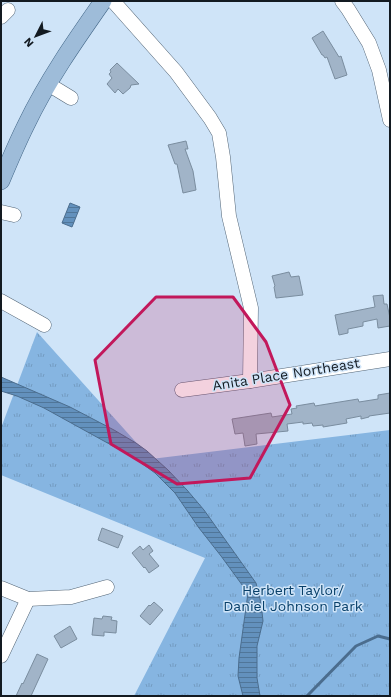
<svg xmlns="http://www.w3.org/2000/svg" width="391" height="697" viewBox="0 0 391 697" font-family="'Work Sans',sans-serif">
<defs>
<pattern id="park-tufts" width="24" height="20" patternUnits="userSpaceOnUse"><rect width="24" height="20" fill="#86b5e1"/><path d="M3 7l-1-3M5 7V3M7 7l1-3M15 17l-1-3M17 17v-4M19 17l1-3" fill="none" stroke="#739bc1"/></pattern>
<pattern id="water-rules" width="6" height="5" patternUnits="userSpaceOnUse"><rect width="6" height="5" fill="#6391bd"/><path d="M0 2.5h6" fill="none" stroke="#507699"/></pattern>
</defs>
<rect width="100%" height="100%" fill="#cfe4f8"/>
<!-- park -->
<path fill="url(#park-tufts)" d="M37,332L151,459L390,430V696H134L205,558L1,475V428Z"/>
<!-- water -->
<g fill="url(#water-rules)" stroke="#4b6d8e">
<path d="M70,203L80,207L72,227L62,223Z"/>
<path d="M1,377L70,407L114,430L136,443L147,451L168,470L187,490L204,510L256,583L261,603L263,621L257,646V678L260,696H243L238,676L239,658L248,593L221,556L199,528L175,493L155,473L133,457L44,408L17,396L1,391Z"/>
</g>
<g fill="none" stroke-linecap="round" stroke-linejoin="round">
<!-- stream -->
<path stroke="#4b6d8e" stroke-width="3" d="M307,696L356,646L378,636L390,639"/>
</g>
<!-- building -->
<g fill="#a1b4c8" stroke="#7a8d9f">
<path d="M323,31L339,57L341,56L347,75L335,79L327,57L325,58L323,55H322L312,38Z"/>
<path d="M117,63L139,84L131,85L130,88L123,94L118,89L115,93L107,84L112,78L109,74L111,72L110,70Z"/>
<path d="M186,141L188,149H185L193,171L196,190L183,193L177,164H175L168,145Z"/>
<path d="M289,272L291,277L299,276L303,295L276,298L274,287L275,286L272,276Z"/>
<path d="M383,295L384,304H387L390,318V326L378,328L377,319L363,322V326L348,329V333L339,335L335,315L375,307L373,296Z"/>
<path d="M390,393V413L369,416V417L361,419V416L346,419L347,423L323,427V425L313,426L312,423L303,424V422L287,424L288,431L256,434L257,444L245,446L243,433L235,434L232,419L271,413L272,417L292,414L291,409L297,408L296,406L314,403L315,406L358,399L359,402L378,399V395Z"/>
<path d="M102,528L123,536L118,548L98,540Z"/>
<path d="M149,545L153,551L149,554L159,566L149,573L145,567L144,568L132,553L140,546L143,550Z"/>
<path d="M154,602L163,610L150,625L140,616L149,605L150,606Z"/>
<path d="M103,616L112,617L111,620L117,621L116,633L104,632V636L92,635L94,618L102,619Z"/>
<path d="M70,626L77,639L61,648L54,636Z"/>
<path d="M37,654L48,659L31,696H16L22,683L23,684Z"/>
</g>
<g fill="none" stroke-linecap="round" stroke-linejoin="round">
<!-- minor casing -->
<g stroke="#536576" stroke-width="15">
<g id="minor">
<path d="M113,1L176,72L210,118L219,133L223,157L229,216L251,308L250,381"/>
<path d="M342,1L348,9L369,43L379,70L390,120"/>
<path d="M1,17L8,10"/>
<path d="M48,84L71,98"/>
<path d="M1,212L14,215"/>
<path d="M1,301L44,325"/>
<path d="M182,390L250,381L390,359"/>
<path d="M1,588L28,599L71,597L107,587"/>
<path d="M1,656L28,599"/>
</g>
</g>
<!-- major casing -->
<g stroke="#436788" stroke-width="18">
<path id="major" d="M1,181C9,162 17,143 26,125C47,81 75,41 103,1"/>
</g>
<!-- minor -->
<use href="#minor" stroke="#fff" stroke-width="14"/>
<!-- major -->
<use href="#major" stroke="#9ebcd9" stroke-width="17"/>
</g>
<!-- marked area -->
<path fill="#c2185b" fill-opacity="0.2" stroke="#c2185b" stroke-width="3" stroke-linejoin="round" d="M156,297H233L266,342L290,405L250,478L177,484L111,444L95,360Z"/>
<g text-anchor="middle" stroke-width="3" stroke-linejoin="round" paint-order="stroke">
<!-- street labels -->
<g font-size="14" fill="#131a21" stroke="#cfe4f8">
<text transform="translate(286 374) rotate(-9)" y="5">Anita Place Northeast</text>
</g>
<!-- park labels -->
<g font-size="14" fill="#073f69" stroke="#cfe4f8">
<text x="293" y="595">Herbert Taylor/<tspan x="293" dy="16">Daniel Johnson Park</tspan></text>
</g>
</g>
<!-- border -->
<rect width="391" height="697" fill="none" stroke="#131a21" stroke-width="4"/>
<!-- north arrow -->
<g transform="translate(36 36) rotate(228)" stroke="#cfe4f8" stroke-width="3" paint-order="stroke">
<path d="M0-3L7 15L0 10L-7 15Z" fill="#131a21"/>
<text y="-6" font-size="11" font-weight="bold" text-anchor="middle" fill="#131a21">N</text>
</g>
</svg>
